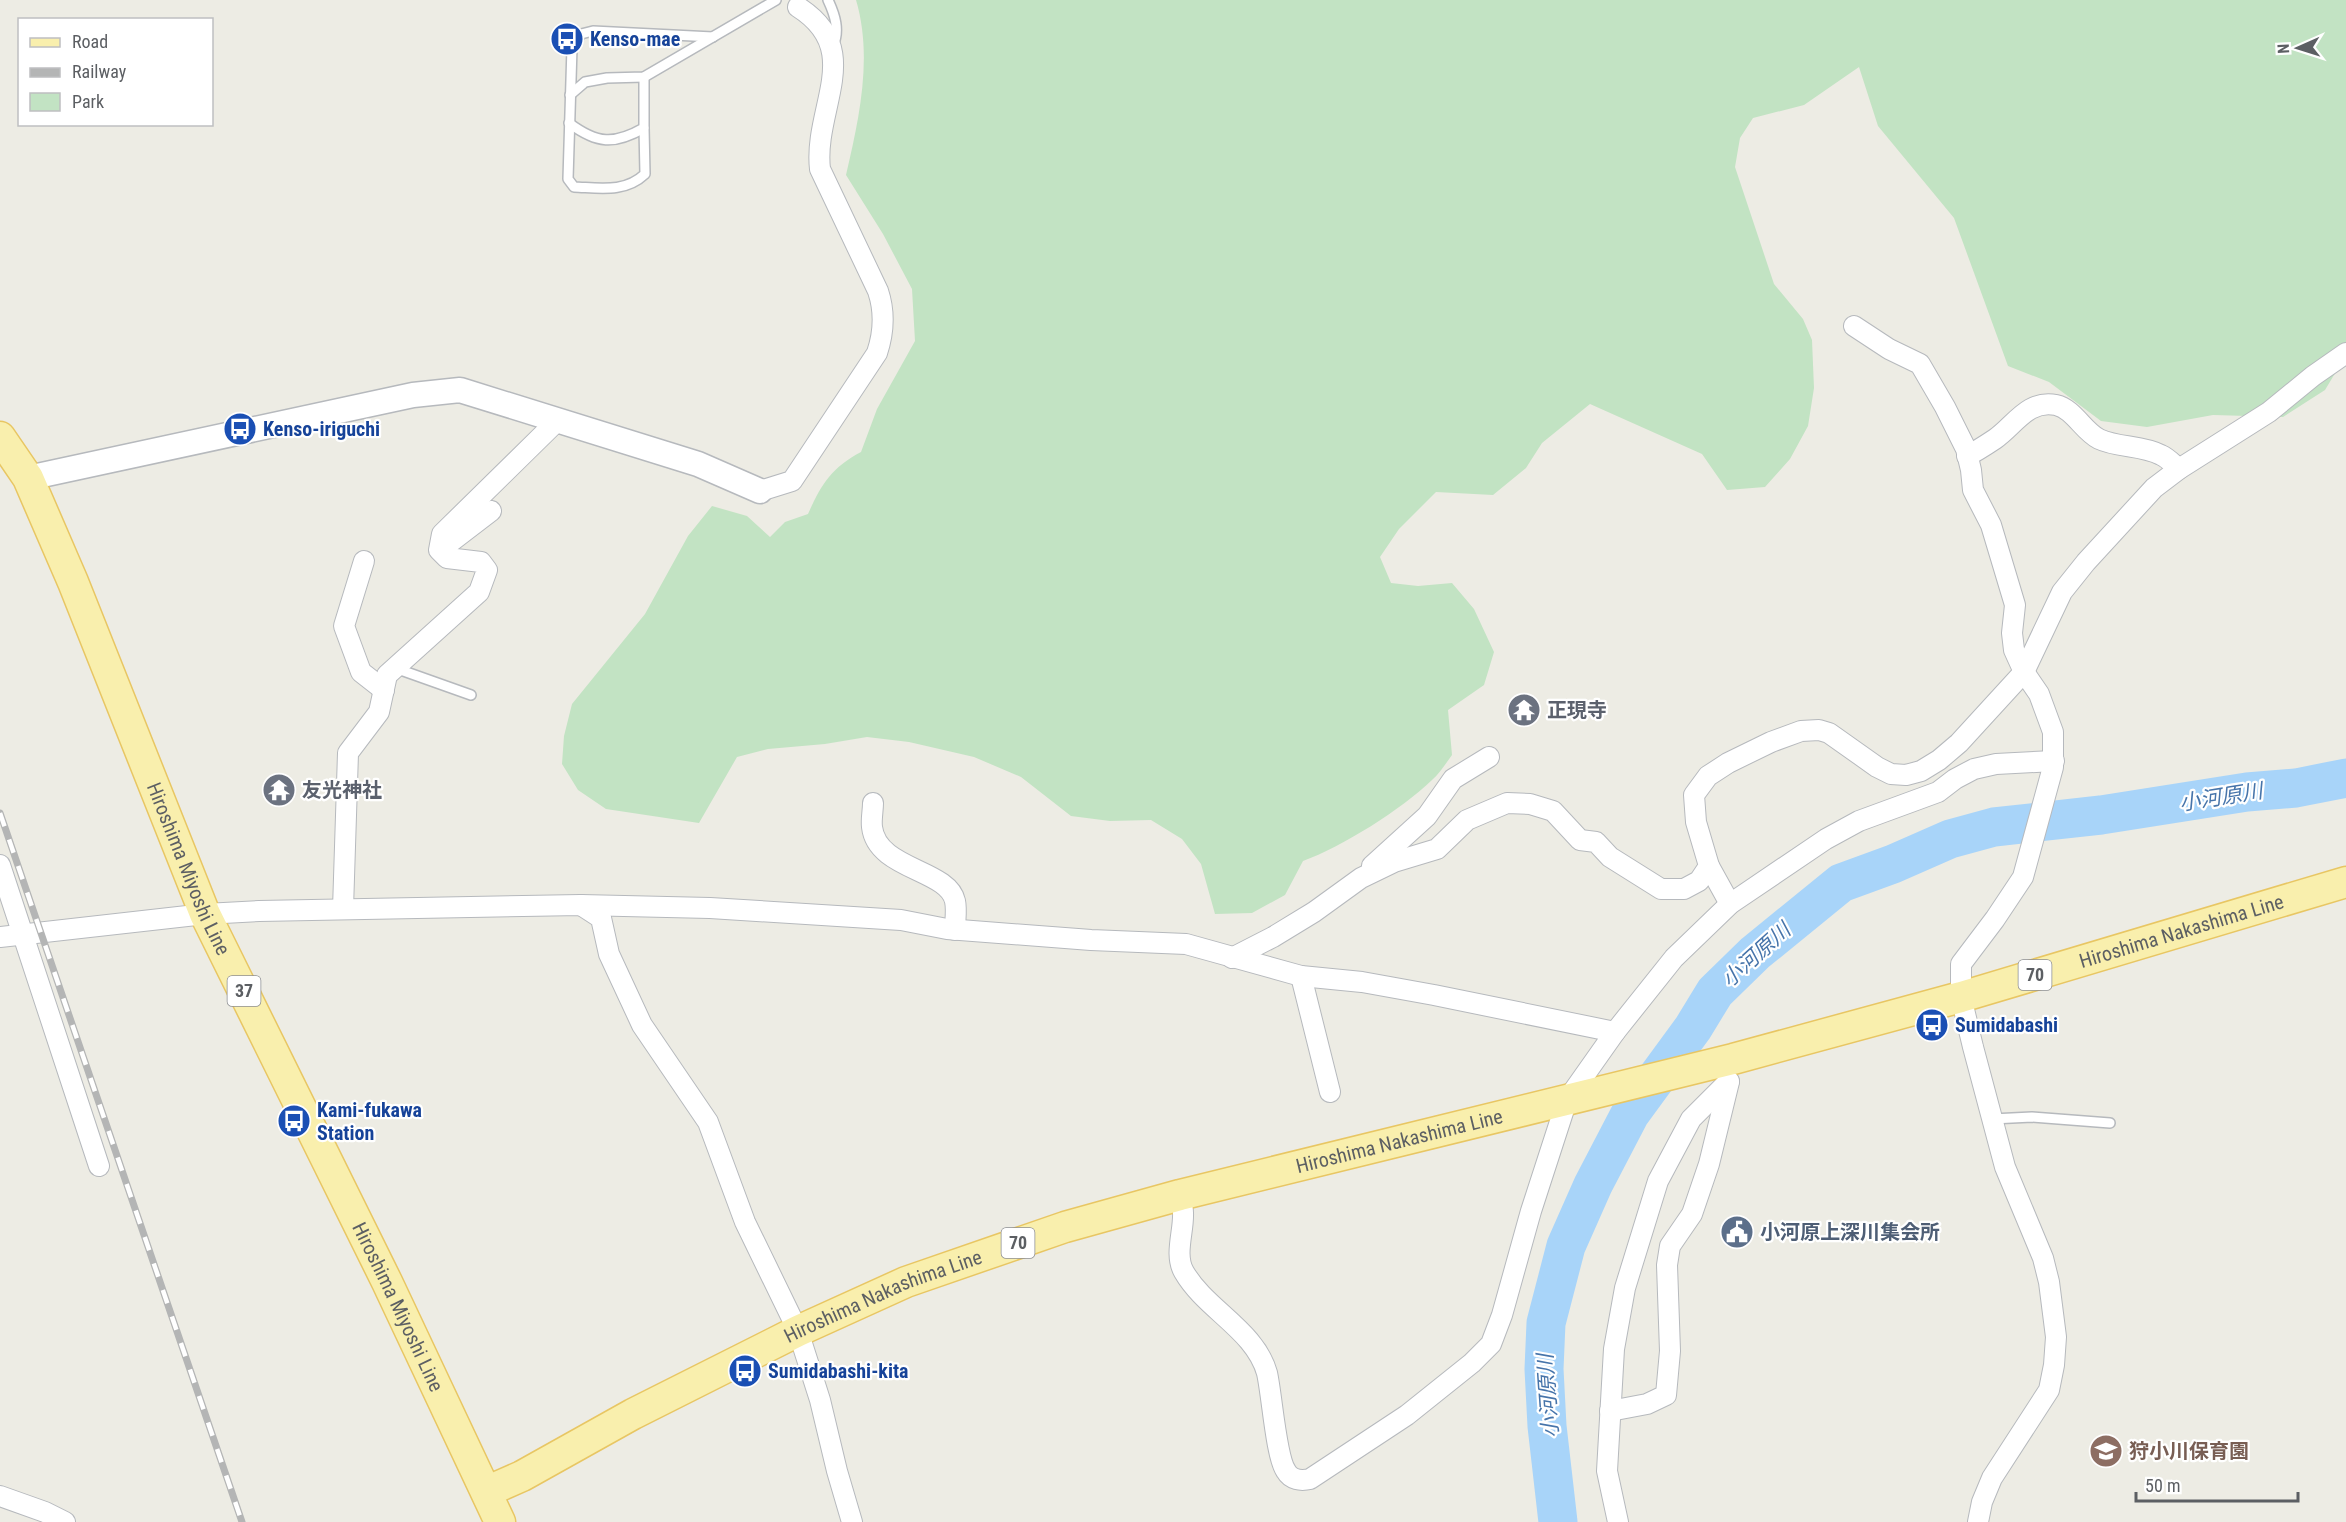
<svg xmlns="http://www.w3.org/2000/svg" width="2346" height="1522" viewBox="0 0 2346 1522" font-family="'Roboto Condensed','Noto Sans JP',sans-serif">
<rect width="100%" height="100%" fill="#edece4"/>
<!-- green -->
<path fill="#c2e3c3" d="M856,0H2346V355L2325,390L2283,417L2213,415L2147,427L2101,421L2049,382L2008,366L1954,218L1878,126L1859,67L1804,105L1753,118L1740,138L1735,167L1774,284L1803,319L1812,340L1814,388L1808,426L1790,459L1765,487L1727,490L1702,454L1590,404L1542,443L1526,468L1493,495L1436,492L1399,529L1380,557L1391,583L1418,586L1452,583L1474,609L1494,652L1484,685L1448,710L1452,755C1446,763 1440,773 1432,780C1402,809 1342,847 1303,861L1285,895L1252,913L1215,914L1201,864L1182,839L1151,820L1110,821L1071,816L1021,777L974,757L909,742L867,737L825,744L768,749L737,757L699,823L606,809L578,790L562,764L564,736L572,704L645,614L688,536L712,506L747,516L770,537L785,522L808,514C821,485 831,468 861,452L877,409L915,341L912,289L883,234L846,175C859,119 873,57 856,0Z"/>
<g fill="none" stroke-linecap="round" stroke-linejoin="round">
<!-- river -->
<path stroke="#a8d4f9" stroke-width="39" d="M1558,1522L1547,1426L1544,1369L1546,1323L1566,1246L1593,1185L1630,1114L1693,1028L1715,992L1755,953L1841,883L1893,864L1950,839L1994,827L2101,815L2247,792L2296,788L2346,778"/>
<!-- service casing -->
<g stroke="#b6b9bd" stroke-width="12">
<g id="service">
<path d="M828,0C835,15 840,30 833,46"/>
<path d="M570,95L585,82L607,78L644,77L776,0"/>
<path d="M569,123C597,144 614,145 644,128V77"/>
<path d="M644,128L645,174C625,193 600,188 574,187L568,179L572,47L581,34L593,31L713,37"/>
<path d="M395,668L471,695"/>
<path d="M1992,1119L2032,1117L2110,1123"/>
</g>
</g>
<!-- minor casing -->
<g stroke="#b6b9bd" stroke-width="22">
<g id="minor">
<path d="M1854,326L1889,349L1920,364L1945,407L1966,449L1971,470L1973,490L1991,525L2015,605L2012,633L2014,650L2024,672L2039,694L2053,732V767L2023,877L1995,919L1961,964V997L1973,1047L2005,1167L2043,1258L2049,1282L2056,1337L2054,1365L2049,1390L1992,1478L1982,1502L1978,1522"/>
<path d="M1967,456C1977,451 1986,445 1995,439C2014,426 2028,399 2056,405C2074,409 2083,431 2099,439C2118,448 2142,445 2161,455C2168,458 2173,464 2179,469"/>
<path d="M760,491L792,481L877,353C884,332 885,312 878,291L820,169C813,108 866,50 798,7"/>
<path d="M444,547L491,511"/>
<path d="M364,561L344,626L361,672L384,690"/>
<path d="M873,803C873,811 871,819 872,827C877,870 948,869 955,901C957,910 955,921 955,930"/>
<path d="M0,865L99,1166"/>
<path d="M1372,866L1427,816L1453,779L1489,757"/>
<path d="M1709,866L1730,904"/>
<path d="M581,905L601,918L609,954L642,1025L708,1122L745,1222L798,1331L820,1400L837,1471L852,1522"/>
<path d="M343,909L348,753L379,712L387,675L479,592L487,570L481,562L447,558L439,550L442,534L557,421"/>
<path d="M0,937L205,914L259,911L581,905L710,908L901,920L947,929L1091,940L1186,944L1301,976L1362,982L1434,995L1615,1032L1567,1100L1531,1211L1502,1315L1491,1344L1472,1363L1407,1415L1310,1479C1301,1481 1291,1480 1286,1471C1276,1457 1272,1395 1267,1373C1255,1330 1206,1310 1184,1272C1174,1255 1184,1231 1183,1213C1183,1207 1181,1201 1180,1195"/>
<path d="M1232,958L1273,937L1314,912L1361,878L1394,862L1437,849L1467,820L1507,803L1530,804L1553,811L1580,840L1596,842L1610,857L1661,889H1684L1699,881L1709,866L1696,822L1694,795L1708,776L1728,763L1771,742L1801,731L1819,730L1829,733L1877,767L1891,774L1906,775L1921,771L1939,760L1959,743L2024,672L2062,592L2086,562L2154,488L2179,469L2269,412L2313,376L2346,353"/>
<path d="M1301,976L1330,1092"/>
<path d="M1615,1032L1674,958L1730,904L1826,839L1859,821L1938,792L1955,779L1974,769L1996,764L2054,761"/>
<path d="M1610,1411L1647,1404L1666,1395L1670,1351L1667,1265L1670,1246L1692,1214L1709,1164L1729,1082"/>
<path d="M0,1496L45,1512L65,1522"/>
<path d="M1618,1522L1607,1471L1614,1349L1625,1288L1658,1181L1691,1119L1729,1081"/>
</g>
</g>
<!-- tertiary casing -->
<g stroke="#b6b9bd" stroke-width="27">
<path id="tertiary" d="M28,478L413,395L460,390L698,464L760,491"/>
</g>
<!-- primary casing -->
<g stroke="#e8c663" stroke-width="33">
<g id="primary">
<path id="s1" d="M0,437L28,478L73,582L205,914L387,1282L500,1522"/>
<path id="s2" d="M488,1491L522,1476L633,1414L798,1331L906,1282L1065,1227L1180,1195L1733,1059L1961,997L2346,882"/>
</g>
</g>
<!-- service -->
<use href="#service" stroke="#fff" stroke-width="9"/>
<!-- minor -->
<use href="#minor" stroke="#fff" stroke-width="20"/>
<!-- tertiary -->
<use href="#tertiary" stroke="#fff" stroke-width="24"/>
<!-- primary -->
<use href="#primary" stroke="#f9efad" stroke-width="30"/>
<!-- rail casing -->
<g stroke="#b4b5b5" stroke-width="7">
<path id="rail" d="M0,813L242,1522"/>
</g>
<!-- rail -->
<use href="#rail" stroke="#fff" stroke-width="4.5" stroke-dasharray="14" stroke-linecap="butt"/>
</g>
<!-- icons -->
<defs>
<g id="bus-disc" transform="scale(1.725)"><circle r="9.5" fill="#1a4fb4" stroke="#fff"/><path d="M-5-6H5V4H4V6H2V4H-2V6H-4V4H-5ZM-3.5-4V0h7V-4ZM-3.5 1.2v1.5H-2V1.2ZM2 1.2v1.5H3.5V1.2Z" fill="#fff"/></g>
<g id="temple-disc" transform="scale(1.725)"><circle r="9.5" fill="#6b7280" stroke="#fff"/><path d="M0-6L5-2H3V0L6.5 2.5H4V6H1.5V3h-3V6H-4V2.5H-6.5L-3 0V-2H-5Z" fill="#fff"/></g>
<g id="civic-disc" transform="scale(1.725)"><circle r="9.5" fill="#5c6f8a" stroke="#fff"/><path d="M-.6-6.5H3V-4.5H.6V-3L4-1V1h2V6H-6V1h2V-1L-.6-3ZM-1.2 2.5V6h2.4V2.5Z" fill="#fff"/></g>
<g id="school-disc" transform="scale(1.725)"><circle r="9.5" fill="#8d6e63" stroke="#fff"/><path d="M0-5L7-2L0 1L-7-2ZM-4 1L0 2.5L4 1V4Q0 6-4 4Z" fill="#fff"/></g>
</defs>
<g fill-rule="evenodd">
<use href="#bus-disc" x="567" y="39"/>
<use href="#bus-disc" x="240" y="429"/>
<use href="#temple-disc" x="1524" y="710"/>
<use href="#temple-disc" x="279" y="790"/>
<use href="#bus-disc" x="1932" y="1025"/>
<use href="#bus-disc" x="294" y="1121"/>
<use href="#civic-disc" x="1737" y="1232"/>
<use href="#bus-disc" x="745" y="1371"/>
<use href="#school-disc" x="2106" y="1451"/>
</g>
<g text-anchor="middle" stroke-width="4.5" stroke-linejoin="round" paint-order="stroke">
<!-- shield labels -->
<g fill="#fff" stroke="#8d8f92" stroke-width="1.5">
<rect x="2018.5" y="960" width="33" height="30" rx="4.5"/>
<rect x="227.5" y="976" width="33" height="30" rx="4.5"/>
<rect x="1001.5" y="1228" width="33" height="30" rx="4.5"/>
</g>
<g font-size="18" font-weight="bold" fill="#5c5f63">
<text x="2035" y="981">70</text>
<text x="244" y="997">37</text>
<text x="1018" y="1249">70</text>
</g>
<!-- transit labels -->
<g font-size="20" font-weight="bold" fill="#164399" stroke="#fff" text-anchor="start">
<text x="590" y="46">Kenso-mae</text>
<text x="263" y="436">Kenso-iriguchi</text>
<text x="1955" y="1032">Sumidabashi</text>
<text x="317" y="1117">Kami-fukawa<tspan x="317" dy="23">Station</tspan></text>
<text x="768" y="1378">Sumidabashi-kita</text>
</g>
<!-- worship labels -->
<g font-size="20" font-weight="bold" fill="#5b616d" stroke="#fff" text-anchor="start">
<text x="1547" y="717">正現寺</text>
<text x="302" y="797">友光神社</text>
</g>
<!-- street labels -->
<g font-size="20" fill="#5c5f63" stroke="#fff">
<text dy="7" stroke="none"><textPath href="#s1" startOffset="472">Hiroshima Miyoshi Line</textPath></text>
<text dy="7" stroke="none"><textPath href="#s2" startOffset="1791">Hiroshima Nakashima Line</textPath></text>
<text dy="7" stroke="none"><textPath href="#s2" startOffset="981">Hiroshima Nakashima Line</textPath></text>
<text dy="7" stroke="none"><textPath href="#s2" startOffset="441">Hiroshima Nakashima Line</textPath></text>
<text dy="7" stroke="none"><textPath href="#s1" startOffset="958">Hiroshima Miyoshi Line</textPath></text>
</g>
<!-- service labels -->
<g font-size="20" font-weight="bold" fill="#4e5e75" stroke="#fff" text-anchor="start">
<text x="1760" y="1239">小河原上深川集会所</text>
</g>
<!-- education labels -->
<g font-size="20" font-weight="bold" fill="#785e54" stroke="#fff" text-anchor="start">
<text x="2129" y="1458">狩小川保育園</text>
</g>
<!-- water labels -->
<g font-size="21" font-style="italic" fill="#4674aa" stroke="#fff">
<text transform="translate(2221 797) rotate(-9)" y="7">小河原川</text>
<text transform="translate(1756 955) rotate(-42)" y="7">小河原川</text>
<text transform="translate(1548 1396) rotate(-94)" y="7">小河原川</text>
</g>
</g>
<!-- legend -->
<rect x="18" y="18" width="195" height="108" fill="#ffffff" stroke="#bebfc1" stroke-width="1.5"/>
<rect x="30" y="38" width="30" height="9" fill="#f9efad" stroke="#bebfc1" stroke-width="1.5"/>
<text x="72" y="48" font-size="18" fill="#5c5f63">Road</text>
<rect x="30" y="68" width="30" height="9" fill="#b4b5b5" stroke="#bebfc1" stroke-width="1.5"/>
<text x="72" y="78" font-size="18" fill="#5c5f63">Railway</text>
<rect x="30" y="93" width="30" height="18" fill="#c2e3c3" stroke="#bebfc1" stroke-width="1.5"/>
<text x="72" y="108" font-size="18" fill="#5c5f63">Park</text>
<!-- north arrow -->
<g transform="translate(2298 48) rotate(267)" stroke="#ffffff" stroke-width="4.5" paint-order="stroke">
<path d="M0-4.5L10 22L0 15L-10 22Z" fill="#5c5f63"/>
<text y="-9" font-size="16" font-weight="bold" text-anchor="middle" fill="#5c5f63">N</text>
</g>
<!-- scale -->
<path d="M2136 1492v9h162v-9" fill="none" stroke="#5c5f63" stroke-width="3"/>
<text x="2145" y="1492" font-size="18" fill="#5c5f63" stroke="#ffffff" stroke-width="4.5" paint-order="stroke">50 m</text>
</svg>
